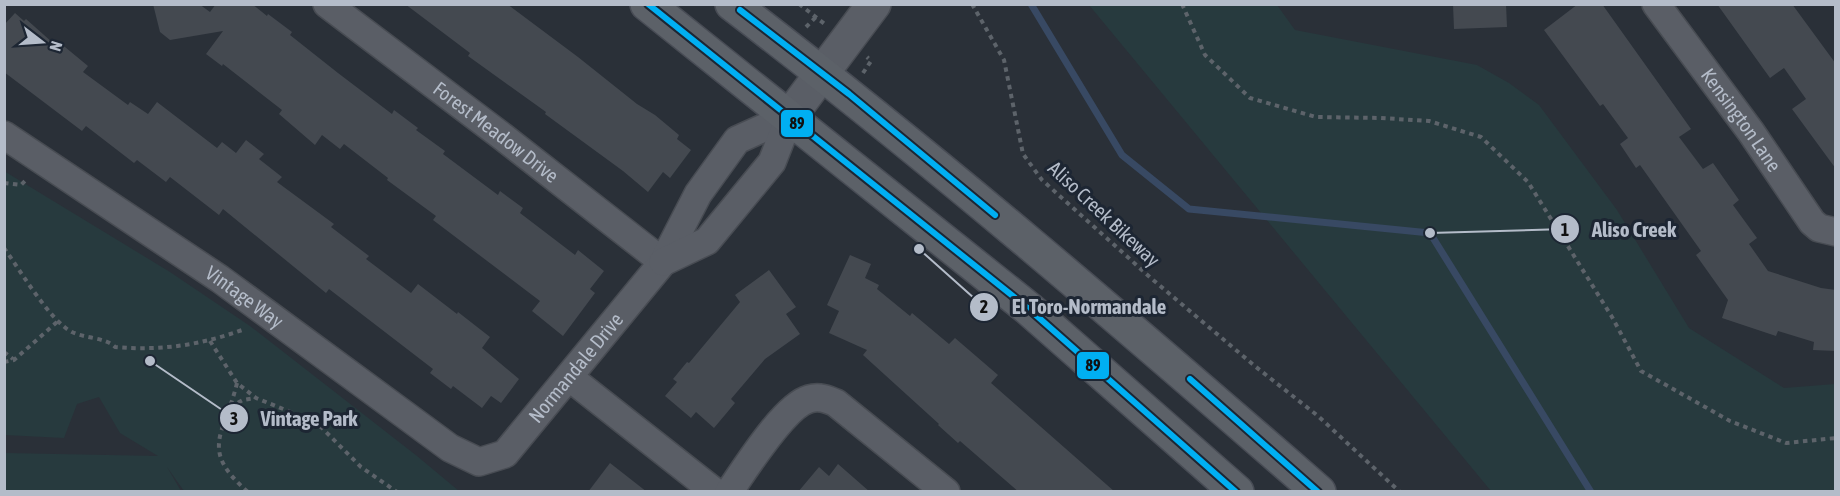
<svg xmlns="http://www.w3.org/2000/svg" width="1840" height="496" viewBox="0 0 1840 496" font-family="'Asap Condensed',sans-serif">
<rect width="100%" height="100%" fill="#2a3038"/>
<!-- green -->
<g fill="#273a3e">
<path d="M1089,5H1277L1295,30L1477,65L1509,83L1539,105L1617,210L1689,328L1784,388L1835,384V491H1491Z"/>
<path d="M4,171L170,272L250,326L417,456L459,491H184L167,467L181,491H5V453L158,456L120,433L99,397L77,404L64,438L5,435Z"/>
</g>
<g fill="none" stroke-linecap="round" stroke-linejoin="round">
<!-- stream -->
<path stroke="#384963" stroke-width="7" d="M1031,4L1122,155L1189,209L1430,233L1591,492"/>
</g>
<!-- building -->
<g fill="#444950">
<path d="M153,4H199L210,12L216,4H252L267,16L268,14L292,32L290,35L338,73L392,114L394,110L418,128L416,130L445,151L443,154L498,195L500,191L523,208L520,213L575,255L578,250L604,271L590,289L595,293L563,336L532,311L540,301L433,220L436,216L387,180L388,178L344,144L340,149L322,135L315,145L279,114L282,110L223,64L222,66L206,54L223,31L170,40L160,32Z"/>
<path d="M405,4H507L578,57L637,104L655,115L679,135L677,139L691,150L670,178L663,172L648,192L623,171L545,114L546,112L468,56L470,53Z"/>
<path d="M1453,4H1506L1507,27L1454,29Z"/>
<path d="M1578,4H1602L1674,105L1691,129L1679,137L1703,169L1713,163L1739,200L1733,205L1757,238L1749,244L1768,271L1821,288L1836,290V351L1813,350L1814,342L1778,331L1776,336L1722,318L1728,300L1696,255L1701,251L1640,165L1636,168L1620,144L1628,138L1603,104L1600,106L1544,30Z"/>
<path d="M1717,4H1792L1836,64V169L1792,109L1806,99L1784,68L1770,78Z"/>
<path d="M15,13L24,21L26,19L53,43L54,42L65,47L88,66L83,72L128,105L130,102L148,114L157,102L217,148L222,142L236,153L246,140L264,154L259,159L282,177L277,182L334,224L331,227L369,256L366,259L411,293L418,284L457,314L458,312L490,337L482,348L519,379L501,403L491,396L482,408L453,386L451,389L430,373L433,369L329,289L326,293L223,209L219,215L170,177L166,182L137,160L134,163L86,126L82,131L4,72V25Z"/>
<path d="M850,255L871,264L865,278L879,285L877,289L910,316L912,313L949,344L955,338L998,375L991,383L1115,492H1019L960,441L958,443L938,425L939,424L863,355L867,350L829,333L839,311L827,305Z"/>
<path d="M769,270L796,307L786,314L800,334L765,359L731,399L735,403L714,428L696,412L691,418L665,396L677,382L673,379L687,362L689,363L740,302L735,295Z"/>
<path d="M610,463L647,492H588Z"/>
<path d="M838,464L870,492H798L819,467L829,476Z"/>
</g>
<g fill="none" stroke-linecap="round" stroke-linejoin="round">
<!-- minor casing -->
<g stroke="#484c53" stroke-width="30">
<g id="minor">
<path id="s1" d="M327,4L503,137L663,262"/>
<path id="s2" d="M1656,4L1751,132L1812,222L1819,228L1836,232"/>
<path id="s3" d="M4,135L220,279L450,448L479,462L505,454L663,262L698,194L737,140L790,116"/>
<path d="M663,262L707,241L772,162L790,116"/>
<path d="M569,377L715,492"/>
<path d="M729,492C745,469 784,406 809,399C819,396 827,399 836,403L946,492"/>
</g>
</g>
<!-- tertiary casing -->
<g stroke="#484c53" stroke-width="36">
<path id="tertiary" d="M790,116L874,4"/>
</g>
<!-- primary casing -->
<g stroke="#484c55" stroke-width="36">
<g id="primary">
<path d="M647,4L1029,309L1237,492"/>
<path d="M732,4C935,159 1127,325 1319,492"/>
</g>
</g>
<!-- path -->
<g stroke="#5d636a" stroke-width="4" stroke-dasharray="4.5 4.5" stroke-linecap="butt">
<path d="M799,4L826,25"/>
<path d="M972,4L1004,60L1023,154L1042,180L1152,279L1256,367L1318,416L1400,492"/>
<path d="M1182,4L1205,55L1250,98L1316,117L1381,118L1429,121L1481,137L1528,182L1612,317L1641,371L1730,421L1786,443L1836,438"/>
<path d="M806,27L816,17"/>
<path d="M863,73L871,61L867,57"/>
<path d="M4,183L21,185L27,179"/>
<path d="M4,248C20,270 50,321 72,332C84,338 107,338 115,347C162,351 201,345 245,329"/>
<path d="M210,341L237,383L256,398L308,419L321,427L361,467L397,492"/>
<path d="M4,352L13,359"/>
<path d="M4,362L14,360L57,322"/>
<path d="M237,383C225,434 198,449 248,492"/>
<path d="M230,407L243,400L255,398"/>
</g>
<!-- minor -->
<use href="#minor" stroke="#5a5e66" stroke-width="27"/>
<!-- tertiary -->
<use href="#tertiary" stroke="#5a5e66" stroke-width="33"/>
<!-- primary -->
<use href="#primary" stroke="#5c6168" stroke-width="33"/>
<!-- bus-1 casing -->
<g stroke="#1d2633" stroke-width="10">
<g id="bus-1">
<path d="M648,4L1029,309L1236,492"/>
<path d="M740,10L849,94L995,215"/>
<path d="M1190,379L1318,492"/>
</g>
</g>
<!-- bus-1 -->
<use href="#bus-1" stroke="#00aff2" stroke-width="6"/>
</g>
<g text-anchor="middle" stroke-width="6" stroke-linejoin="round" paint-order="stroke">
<!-- street labels -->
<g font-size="20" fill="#b4bcc9" stroke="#1d2633">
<text dy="7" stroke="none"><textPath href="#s2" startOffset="144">Kensington Lane</textPath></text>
<text dy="7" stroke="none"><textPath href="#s1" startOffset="212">Forest Meadow Drive</textPath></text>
<text transform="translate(1104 214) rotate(43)" y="7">Aliso Creek Bikeway</text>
<text dy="7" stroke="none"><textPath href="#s3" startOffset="290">Vintage Way</textPath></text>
<text dy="7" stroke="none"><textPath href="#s3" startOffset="716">Normandale Drive</textPath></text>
</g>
</g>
<!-- callouts -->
<path fill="none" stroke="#b4bcc9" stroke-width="2" d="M1430 233L1565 229M919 249L984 307M150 361L234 418"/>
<g fill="#b4bcc9" stroke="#1d2633" stroke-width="2">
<circle cx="1430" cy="233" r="6"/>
<circle cx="919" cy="249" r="6"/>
<circle cx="150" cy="361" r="6"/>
<circle cx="1565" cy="229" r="15"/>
<circle cx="984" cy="307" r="15"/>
<circle cx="234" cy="418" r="15"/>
</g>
<g font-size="18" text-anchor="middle" font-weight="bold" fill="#111">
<text x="1565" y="236">1</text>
<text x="984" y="313">2</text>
<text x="234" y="425">3</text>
</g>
<g font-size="21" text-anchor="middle" font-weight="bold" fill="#b4bcc9" stroke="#1d2633" stroke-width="6" stroke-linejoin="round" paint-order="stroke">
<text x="1634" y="237">Aliso Creek</text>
<text x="1089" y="314">El Toro-Normandale</text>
<text x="309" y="426">Vintage Park</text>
</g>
<g stroke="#1d2633" stroke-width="2">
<rect x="780" y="109" width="34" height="29" rx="6" fill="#00aff2"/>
<rect x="1076" y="351" width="34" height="29" rx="6" fill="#00aff2"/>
</g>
<g font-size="16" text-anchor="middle" font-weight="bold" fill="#111">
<text x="797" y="129">89</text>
<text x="1093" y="371">89</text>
</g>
<!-- border -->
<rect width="1840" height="496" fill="none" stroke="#b4bcc9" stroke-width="12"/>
<!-- north arrow -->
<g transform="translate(42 42) rotate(107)" stroke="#1d2633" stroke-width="4.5" paint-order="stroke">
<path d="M0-4.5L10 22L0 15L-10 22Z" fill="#b4bcc9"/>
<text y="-9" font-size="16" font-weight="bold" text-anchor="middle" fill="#b4bcc9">N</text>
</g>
</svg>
